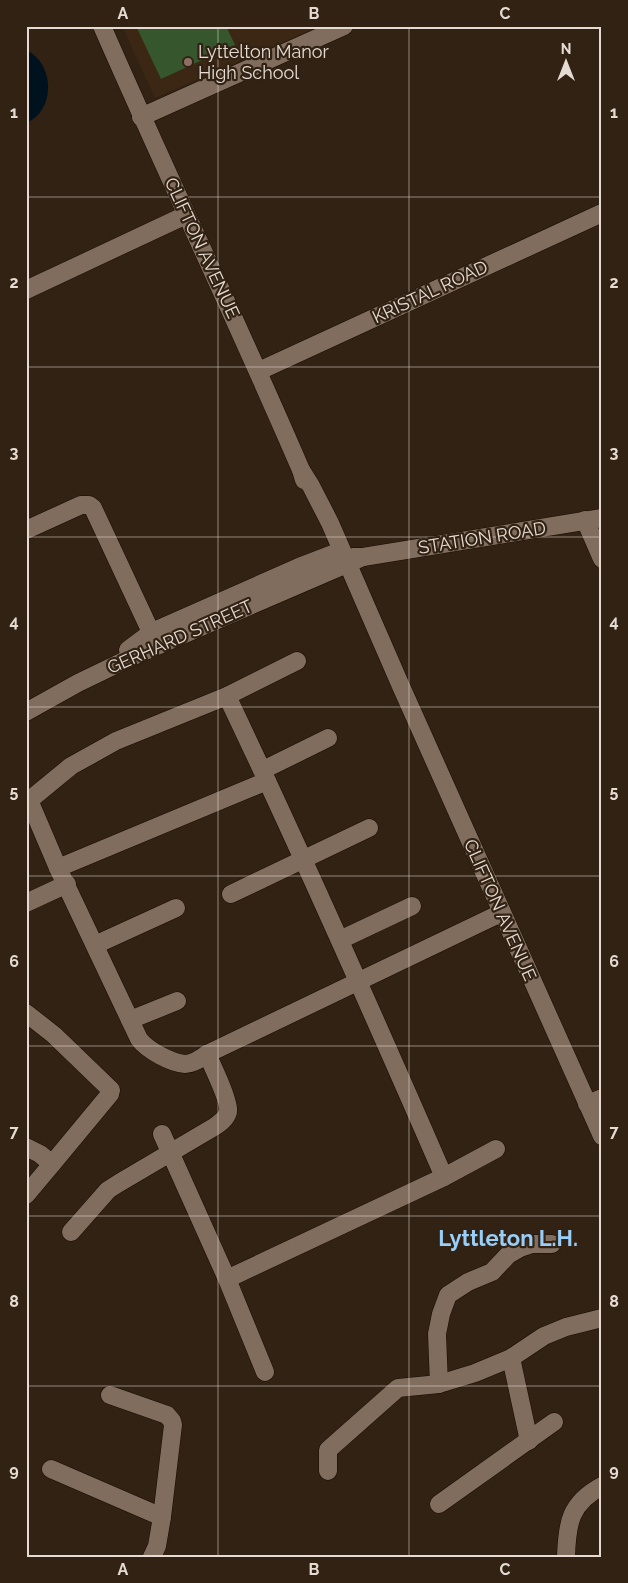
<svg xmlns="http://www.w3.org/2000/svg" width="628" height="1583" viewBox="0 0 628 1583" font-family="Raleway,sans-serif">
<rect width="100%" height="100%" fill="#312214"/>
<!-- built -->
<path fill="#3b2714" d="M122,26H320L155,98Z"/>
<!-- green -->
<path fill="#36572e" d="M136,26H226L235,45L161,79Z"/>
<!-- water -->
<path fill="#00121e" d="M26,50C55,63 56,111 26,123Z"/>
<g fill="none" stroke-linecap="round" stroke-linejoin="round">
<!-- minor casing -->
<g stroke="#180b01" stroke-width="19">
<g id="minor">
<path d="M102,26C167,175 237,321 301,470L304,480"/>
<path d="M141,117L344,26"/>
<path d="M26,290L186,215"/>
<path d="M259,371L602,213"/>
<path d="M301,470L311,486L330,523L400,684L602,1136"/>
<path d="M585,520L602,559"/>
<path d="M26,530L81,505H89L93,508L156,643"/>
<path d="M353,557H363L602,518"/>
<path d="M128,650L152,632L299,567L333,554"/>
<path d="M227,696C303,855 374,1016 444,1177"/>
<path d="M26,712L78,683L136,655L363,557"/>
<path d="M263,770L328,738"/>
<path d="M29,800L58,868L139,1039C147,1050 171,1063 185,1064C193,1064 200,1059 207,1054L501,913"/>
<path d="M26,803L71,766L116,741L227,696L297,661"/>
<path d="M58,868L267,781"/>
<path d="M231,894L369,828"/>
<path d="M26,903L67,884"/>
<path d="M340,940L412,906"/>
<path d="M95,945L176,908"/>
<path d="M26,1013L54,1035L111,1090L110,1094L52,1164L40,1154L26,1147"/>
<path d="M130,1020L177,1001"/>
<path d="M587,1104L602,1098"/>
<path d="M162,1134L227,1279L265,1372"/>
<path d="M26,1195L52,1164"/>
<path d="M71,1232L108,1190L119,1183L214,1127C220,1123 226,1119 228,1112C230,1102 212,1065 207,1054"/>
<path d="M227,1279L444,1177L496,1149"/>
<path d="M511,1358L529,1441"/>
<path d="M439,1384L437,1334L441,1314L448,1295L468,1282L492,1272L508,1255L520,1248L532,1244H552"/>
<path d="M110,1395L167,1415L172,1421L173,1425L162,1517L157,1546L152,1557"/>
<path d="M51,1469L162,1517"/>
<path d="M328,1471V1450L398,1388L439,1384L475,1373L511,1358L544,1336L566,1327L602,1318"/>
<path d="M439,1504L554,1422"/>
<path d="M566,1557C567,1523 570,1503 602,1486"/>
</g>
</g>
<!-- minor -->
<use href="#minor" stroke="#806d5e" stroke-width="18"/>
</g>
<!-- grid -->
<path fill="none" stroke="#e6dbd3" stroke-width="1" stroke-opacity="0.55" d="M218,26V1557M409,26V1557M26,197H602M26,367H602M26,537H602M26,707H602M26,876H602M26,1046H602M26,1216H602M26,1386H602"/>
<!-- markers -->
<circle fill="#8d6e63" stroke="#312214" stroke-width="2" cx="188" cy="62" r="5"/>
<g text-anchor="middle" stroke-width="4.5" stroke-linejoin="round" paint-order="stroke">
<!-- poi labels -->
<g font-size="18" fill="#e6dbd3" stroke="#312214" text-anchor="start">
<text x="198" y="58">Lyttelton Manor<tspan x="198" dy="21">High School</tspan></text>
</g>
<!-- street labels -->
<g font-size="18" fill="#e6dbd3" stroke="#312214">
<text transform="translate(202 248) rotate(65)" y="6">CLIFTON AVENUE</text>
<text transform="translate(430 292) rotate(-25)" y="6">KRISTAL ROAD</text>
<text transform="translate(482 538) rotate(-9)" y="6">STATION ROAD</text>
<text transform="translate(180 637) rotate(-24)" y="6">GERHARD STREET</text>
<text transform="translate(500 910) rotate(66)" y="6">CLIFTON AVENUE</text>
</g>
<!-- district labels -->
<g font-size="22" font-weight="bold" fill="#98cef7" stroke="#312214">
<text x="508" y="1246">Lyttleton L.H.</text>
</g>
</g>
<!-- border -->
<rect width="628" height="1583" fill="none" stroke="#312214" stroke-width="55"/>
<!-- north arrow -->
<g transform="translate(566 62)" stroke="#312214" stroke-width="4" paint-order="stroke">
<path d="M0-4L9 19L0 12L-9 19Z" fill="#e6dbd3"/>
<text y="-8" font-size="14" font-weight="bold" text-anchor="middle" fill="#e6dbd3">N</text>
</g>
<rect x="28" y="28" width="572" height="1528" fill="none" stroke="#e6dbd3" stroke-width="2"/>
<g font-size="16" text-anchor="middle" font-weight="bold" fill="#e6dbd3">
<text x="123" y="19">A</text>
<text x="314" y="19">B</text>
<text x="505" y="19">C</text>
<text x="14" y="118">1</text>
<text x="614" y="118">1</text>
<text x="14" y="288">2</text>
<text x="614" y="288">2</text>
<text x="14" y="458">3</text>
<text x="614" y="458">3</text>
<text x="14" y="627">4</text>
<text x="614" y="627">4</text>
<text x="14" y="797">5</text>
<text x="614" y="797">5</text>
<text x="14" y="967">6</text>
<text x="614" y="967">6</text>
<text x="14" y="1137">7</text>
<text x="614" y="1137">7</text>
<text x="14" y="1307">8</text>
<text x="614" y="1307">8</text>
<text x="14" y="1476">9</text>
<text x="614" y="1476">9</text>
<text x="123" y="1575">A</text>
<text x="314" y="1575">B</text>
<text x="505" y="1575">C</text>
</g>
</svg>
